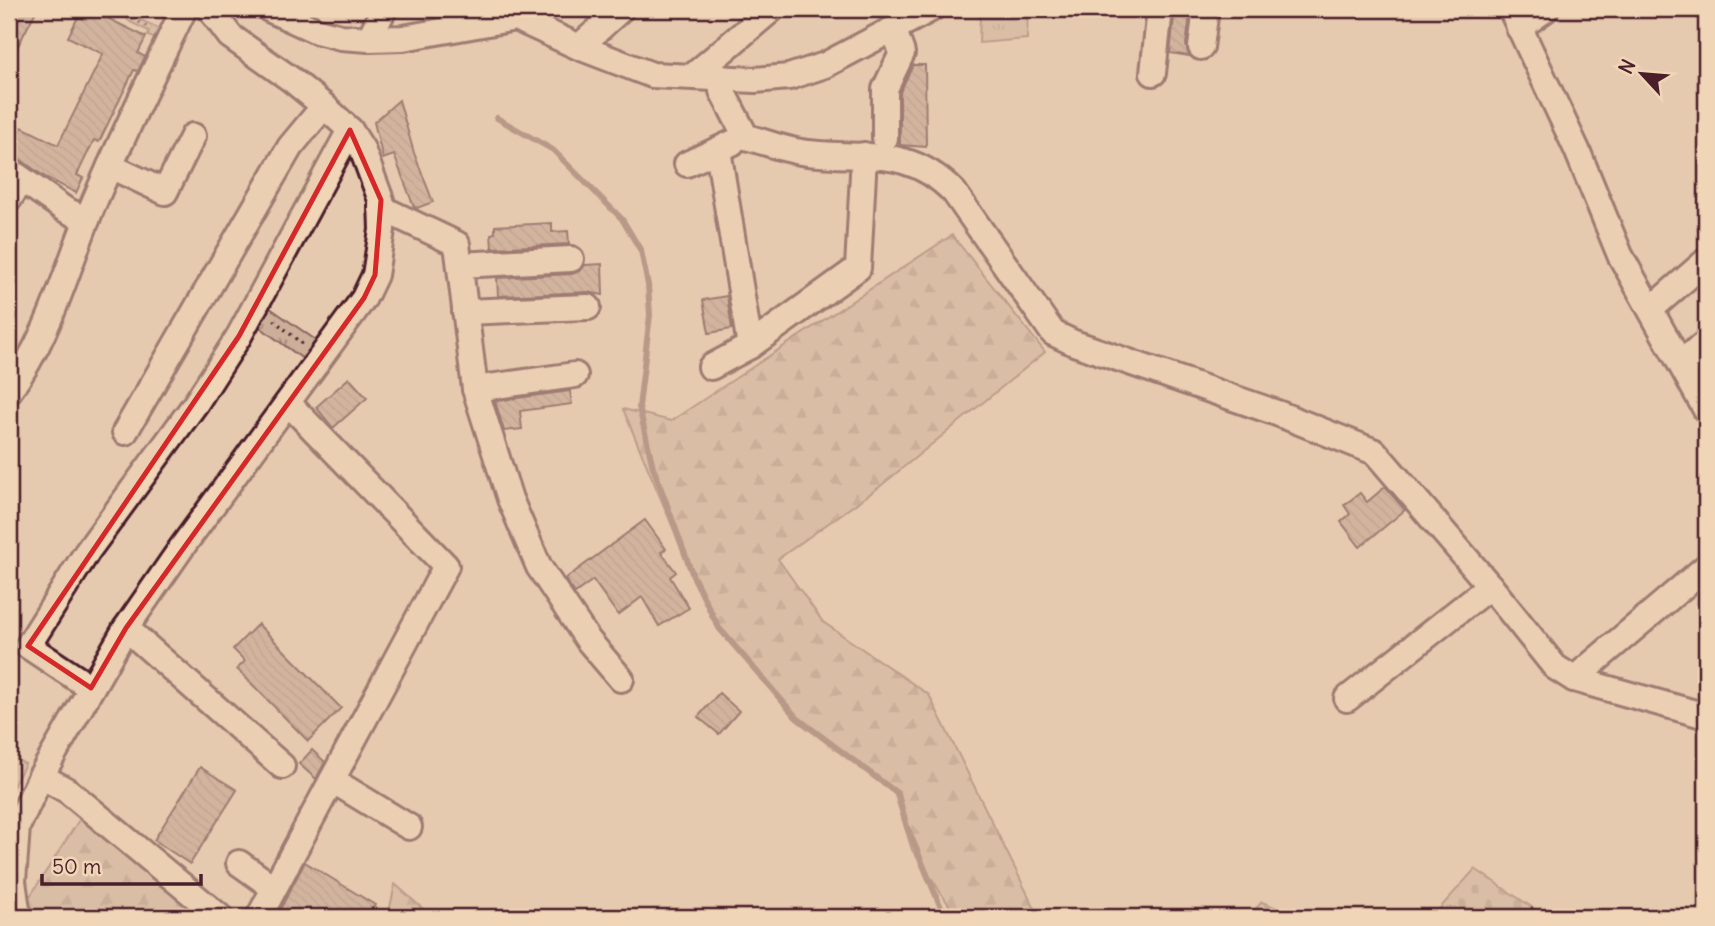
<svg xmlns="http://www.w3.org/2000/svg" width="1715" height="926" viewBox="0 0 1715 926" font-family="Delius,sans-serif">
<defs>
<pattern id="forest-firs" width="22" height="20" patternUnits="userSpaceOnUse" patternTransform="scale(1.75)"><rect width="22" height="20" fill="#ccae99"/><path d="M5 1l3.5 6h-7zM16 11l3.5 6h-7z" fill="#a88d7d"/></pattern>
<pattern id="cemetery-stones" width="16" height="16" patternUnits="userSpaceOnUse" patternTransform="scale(1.75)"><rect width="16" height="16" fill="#ccae99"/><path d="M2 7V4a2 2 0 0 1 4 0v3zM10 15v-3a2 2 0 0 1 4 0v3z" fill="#a88d7d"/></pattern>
<pattern id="park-tufts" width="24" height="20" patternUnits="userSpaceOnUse" patternTransform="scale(1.75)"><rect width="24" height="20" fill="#ccae99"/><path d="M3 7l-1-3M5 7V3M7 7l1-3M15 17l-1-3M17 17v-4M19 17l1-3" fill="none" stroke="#a88d7d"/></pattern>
<pattern id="building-back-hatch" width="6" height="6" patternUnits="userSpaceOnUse" patternTransform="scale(1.75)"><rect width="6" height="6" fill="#bb9a8a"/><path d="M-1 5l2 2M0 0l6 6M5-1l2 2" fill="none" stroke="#9a7d71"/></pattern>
</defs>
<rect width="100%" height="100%" fill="#e6caaf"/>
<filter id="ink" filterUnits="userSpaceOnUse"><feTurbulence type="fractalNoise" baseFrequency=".0143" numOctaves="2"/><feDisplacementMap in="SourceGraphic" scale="14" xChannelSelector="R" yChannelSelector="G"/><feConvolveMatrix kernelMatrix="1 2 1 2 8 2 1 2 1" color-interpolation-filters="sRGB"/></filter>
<g filter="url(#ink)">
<!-- green -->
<path fill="#ccae99" stroke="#8b6662" stroke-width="2" d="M9,755L25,764L9,794Z"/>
<!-- forest -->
<g fill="url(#forest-firs)" stroke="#8b6662" stroke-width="2">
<path d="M952,235L1045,352L878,488L778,559L823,622L929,695L1039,917H957L912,850L894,792L794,718L711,618L623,409L671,421Z"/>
<path d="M81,817L203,917H31L25,904Z"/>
<path d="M395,884L432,917H388Z"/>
</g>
<!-- cemetery -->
<g fill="url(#cemetery-stones)" stroke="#8b6662" stroke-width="2">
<path d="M1475,869L1542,914L1546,917H1432Z"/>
<path d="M1262,902L1300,917H1248Z"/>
</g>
<!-- park -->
<g fill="url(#park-tufts)" stroke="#8b6662" stroke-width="2">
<path d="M118,9H127L134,17L165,31L160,41L148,36L149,31L130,22Z"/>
<path d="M989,9H1028L1027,39L979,43L980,15Z"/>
<path d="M263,303L317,341L303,359L253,322Z"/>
</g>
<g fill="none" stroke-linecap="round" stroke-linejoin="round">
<!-- stream -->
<path stroke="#825d5a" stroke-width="6" d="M497,118L553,150L622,219L641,251L648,285L650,315L639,407L653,467L693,576L719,628L797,718L898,794L907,827L945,917"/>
</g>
<!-- building -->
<g fill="url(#building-back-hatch)" stroke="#4a1f2b" stroke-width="2">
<path d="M9,9H37L9,63Z"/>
<path d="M82,9H89L146,37L138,53L145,57L138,71L134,70L99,142L94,140L77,175L83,178L76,193L45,177L18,158L9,155V153L22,127L58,145L103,54L68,37Z"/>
<path d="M1175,9H1191L1186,45L1189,56L1170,53Z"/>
<path d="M913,65H925L926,147L900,145V92Z"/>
<path d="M399,100L414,153L433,202L417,208L414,207L394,155L383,159L374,122Z"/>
<path d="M552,223V232L568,231L569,244L492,248L491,234L495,233V226Z"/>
<path d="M602,264L603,295L587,292L498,296L497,278L572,274L580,271L585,265Z"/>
<path d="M727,296L732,329L709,333L703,300Z"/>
<path d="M349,378L367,398L333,428L316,407Z"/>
<path d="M570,391L572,404L520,411L522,429L504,431L495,401Z"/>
<path d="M1385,487L1405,510L1360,547L1341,522L1350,514L1344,505L1360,493L1367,502Z"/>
<path d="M645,520L666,549L661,552L676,572L670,577L689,608L659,626L642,597L618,615L593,580L575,593L565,579Z"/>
<path d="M258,624L341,708L308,741L237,669L245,661L233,649Z"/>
<path d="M719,693L739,711L719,734L698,717Z"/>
<path d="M312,750L325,762L316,779L299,764Z"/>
<path d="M200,767L237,790L190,864L154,840Z"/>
<path d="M305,862L375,905L366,917H276Z"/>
</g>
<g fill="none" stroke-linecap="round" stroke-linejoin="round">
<!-- minor casing -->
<g stroke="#4a1f2b" stroke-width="30">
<g id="minor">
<path d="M269,9L317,31L341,37L369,39L403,38L516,18L579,47L652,75L755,80L789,77L825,65L931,9"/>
<path d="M1511,9L1577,150L1620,255L1706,410"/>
<path d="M1519,28L1546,9"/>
<path d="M369,39L384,9"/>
<path d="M579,47L621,9"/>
<path d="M1201,47L1206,9"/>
<path d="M1153,73L1160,9"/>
<path d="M693,76L772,9"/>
<path d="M720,77L722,91L746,137C766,142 787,151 808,153C867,160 907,145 954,192L1053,333L1074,343L1277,413L1375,452L1490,586L1555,667L1574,679L1706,716"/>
<path d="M885,138V89L902,53L894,30"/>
<path d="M718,150L750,346"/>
<path d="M687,164L732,143"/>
<path d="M110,166L165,192L193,136"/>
<path d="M9,170L64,209L87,220"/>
<path d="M9,199L22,180"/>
<path d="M381,208L457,244L475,389L510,499L539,567L588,640L621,679"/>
<path d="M460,265L571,259"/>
<path d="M1651,309L1706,261"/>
<path d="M465,312L588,307"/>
<path d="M1681,362L1706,343"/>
<path d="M711,367L750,346L858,268L864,155"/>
<path d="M475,389L575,375"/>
<path d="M9,391C48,339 64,277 88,217C117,146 151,78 184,9"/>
<path d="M125,432L290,147L324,106"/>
<path d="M126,628L282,766"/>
<path d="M1574,679L1706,567"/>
<path d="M91,688L28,646L87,552L196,403L239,336L350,130"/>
<path d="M1347,699L1490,586"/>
<path d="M41,776L68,791L220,917"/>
<path d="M332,780L409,827"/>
<path d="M239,863L274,888"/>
<path d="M21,917L17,910L13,881L17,827L41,776L126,628L182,547L364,298L375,275L382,230L381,200L362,149L350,130L324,106L292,80L230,36L210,9"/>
<path d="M259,917L446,566L288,403"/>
</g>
</g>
<!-- path -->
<g stroke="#4a1f2b" stroke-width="3.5" stroke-dasharray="2 5" stroke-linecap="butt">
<path d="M123,9L130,18L149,27"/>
<path d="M274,320L302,344"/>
</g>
<!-- minor -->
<use href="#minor" stroke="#f0d5b7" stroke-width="24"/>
</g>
</g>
<!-- marked area -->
<path d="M0 0H1715V926H0ZM350,130L381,200L375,275L364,298L126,628L91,688L28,646L239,336Z" fill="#e6caaf" fill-opacity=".55" fill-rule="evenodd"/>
<path fill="none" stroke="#d62828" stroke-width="5" stroke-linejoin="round" d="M350,130L381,200L375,275L364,298L126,628L91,688L28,646L239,336Z"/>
<!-- margin -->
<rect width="1715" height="926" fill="none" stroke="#f0d5b7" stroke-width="35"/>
<rect x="18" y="18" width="1680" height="891" fill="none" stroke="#4a1f2b" stroke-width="2.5" filter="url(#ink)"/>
<!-- north arrow -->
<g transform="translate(1642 74) rotate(296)" stroke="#f0d5b7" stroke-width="5" paint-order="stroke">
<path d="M0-5L12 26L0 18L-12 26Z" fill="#4a1f2b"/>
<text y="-10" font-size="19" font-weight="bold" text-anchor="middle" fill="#4a1f2b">N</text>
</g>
<!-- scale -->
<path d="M42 874v10h159v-10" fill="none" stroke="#4a1f2b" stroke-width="3.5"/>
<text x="52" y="874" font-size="21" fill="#4a1f2b" stroke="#f0d5b7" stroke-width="5" paint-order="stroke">50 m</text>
</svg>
